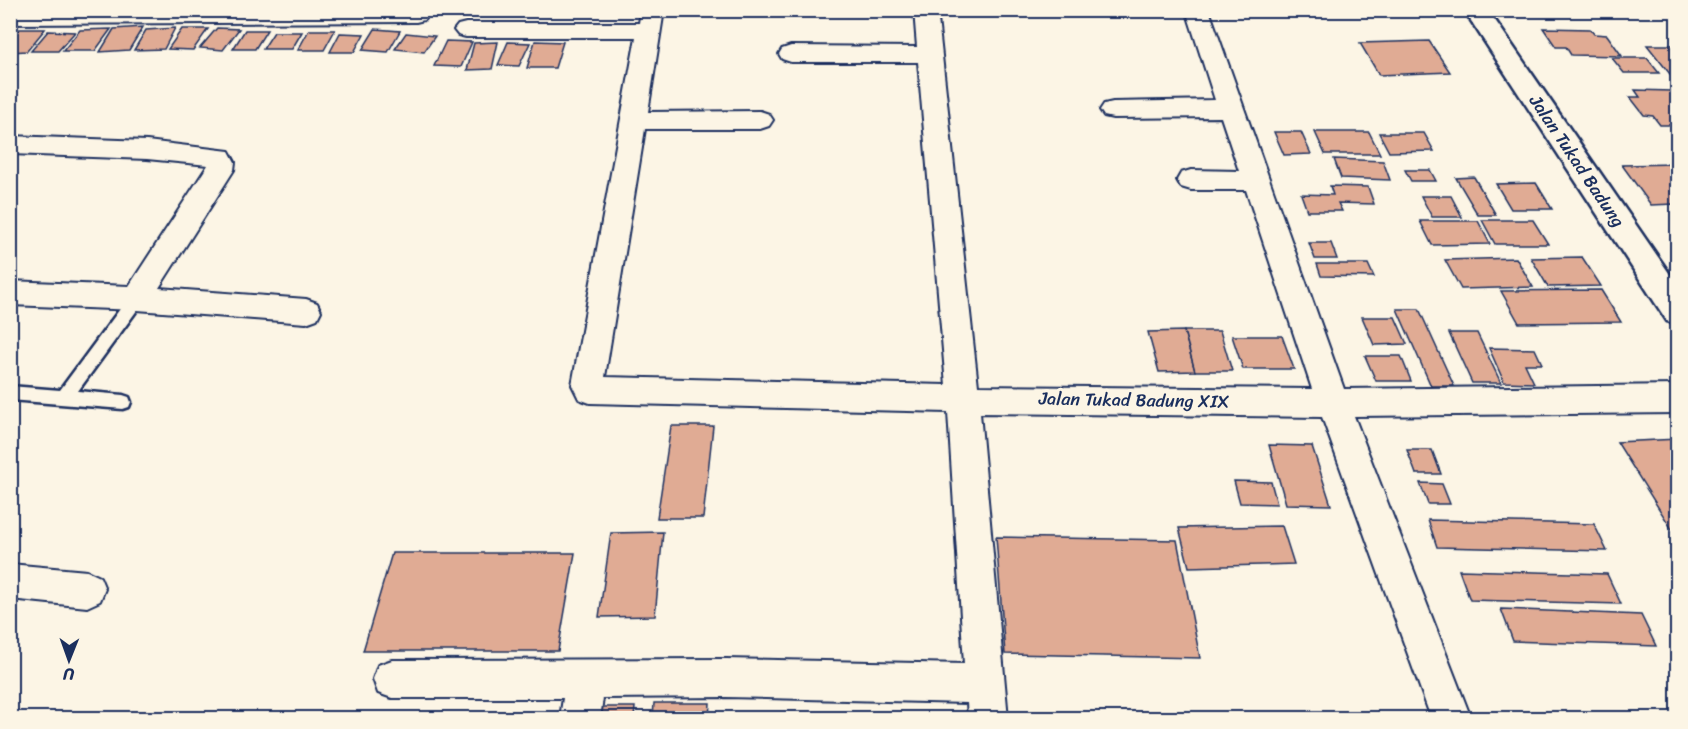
<svg xmlns="http://www.w3.org/2000/svg" width="1688" height="729" viewBox="0 0 1688 729" font-family="Sriracha,sans-serif">
<rect width="100%" height="100%" fill="#fcf5e5"/>
<filter id="ink" filterUnits="userSpaceOnUse"><feTurbulence type="fractalNoise" baseFrequency=".0167" numOctaves="2"/><feDisplacementMap in="SourceGraphic" scale="12" xChannelSelector="R" yChannelSelector="G"/><feConvolveMatrix kernelMatrix="1 2 1 2 8 2 1 2 1" color-interpolation-filters="sRGB"/></filter>
<g filter="url(#ink)">
<!-- building -->
<g fill="#e0ab94" stroke="#1b2f5e" stroke-width="1.5">
<path d="M143,27L129,50L100,52L114,29Z"/>
<path d="M175,28L164,49L134,50L146,30Z"/>
<path d="M217,28L239,29L223,50L200,48Z"/>
<path d="M1543,28L1590,29L1594,34L1607,35L1622,56L1571,55L1566,47H1556Z"/>
<path d="M19,29H45L27,51L10,52V40Z"/>
<path d="M111,29L95,51H63L80,30Z"/>
<path d="M182,29H208L193,50L168,49Z"/>
<path d="M375,29L400,31L388,52L362,50Z"/>
<path d="M245,30H267L255,49H233Z"/>
<path d="M309,30H335L324,50H298Z"/>
<path d="M48,31L75,32L58,51H31Z"/>
<path d="M274,32H302L292,49H263Z"/>
<path d="M340,33L364,34L354,52H330Z"/>
<path d="M406,33L435,36L424,52L395,49Z"/>
<path d="M446,41L472,42L461,67L434,66Z"/>
<path d="M535,41L563,42L555,68H527Z"/>
<path d="M1429,41L1450,72L1379,75L1360,43Z"/>
<path d="M498,42L492,69L467,70L474,43Z"/>
<path d="M508,42L530,43L519,66L498,65Z"/>
<path d="M1647,45H1678V84Z"/>
<path d="M1612,58H1647L1659,73H1624Z"/>
<path d="M1635,90L1671,91L1678,99V125H1660L1653,116L1644,115L1630,97H1640Z"/>
<path d="M1274,132H1301L1311,154L1284,155Z"/>
<path d="M1315,132H1369L1380,154H1325Z"/>
<path d="M1379,133H1424L1434,151L1389,152Z"/>
<path d="M1334,159L1383,161L1390,180L1341,178Z"/>
<path d="M1678,164V209L1674,204L1651,205L1622,165Z"/>
<path d="M1405,170H1430L1436,181H1411Z"/>
<path d="M1474,177L1496,215H1478L1456,178Z"/>
<path d="M1536,183L1552,209H1511L1496,184Z"/>
<path d="M1330,186L1368,187L1374,204L1338,203L1342,211H1307L1301,194L1333,195Z"/>
<path d="M1421,196H1451L1462,217H1432Z"/>
<path d="M1482,220H1533L1548,244H1495Z"/>
<path d="M1420,221H1478L1490,244L1432,245Z"/>
<path d="M1309,243H1331L1337,259H1315Z"/>
<path d="M1582,257L1601,286L1548,287L1531,258Z"/>
<path d="M1516,258L1533,287L1461,289L1445,260Z"/>
<path d="M1317,264H1368L1374,277L1321,276Z"/>
<path d="M1601,290L1621,322L1519,323L1501,291Z"/>
<path d="M1397,309H1419L1454,386H1431Z"/>
<path d="M1362,317H1395L1407,344L1374,345Z"/>
<path d="M1184,331L1195,371L1159,372L1148,332Z"/>
<path d="M1184,331H1220L1232,371H1195Z"/>
<path d="M1449,333H1477L1501,383H1472Z"/>
<path d="M1232,336H1282L1294,369H1243Z"/>
<path d="M1489,348L1535,349L1542,364H1525L1534,383L1504,382Z"/>
<path d="M1365,356H1401L1411,381H1376Z"/>
<path d="M671,426H713L703,518H657Z"/>
<path d="M1678,439V539L1617,442Z"/>
<path d="M1269,445L1312,446L1331,505L1286,504Z"/>
<path d="M1407,450H1432L1441,474H1416Z"/>
<path d="M1234,481L1271,482L1277,504L1240,503Z"/>
<path d="M1420,483L1442,484L1450,504H1428Z"/>
<path d="M1428,520L1594,524L1607,551L1437,547Z"/>
<path d="M1282,526L1294,564L1189,567L1179,528Z"/>
<path d="M663,532L655,616L599,617L611,533Z"/>
<path d="M996,537L1177,540L1200,658L1005,654Z"/>
<path d="M392,553H575L558,651H363Z"/>
<path d="M1459,570L1607,574L1621,604L1470,600Z"/>
<path d="M1501,609L1641,615L1656,646L1513,641Z"/>
<path d="M654,703H710L709,718H653Z"/>
<path d="M589,707H635L634,718H587Z"/>
<rect x="873" y="716" width="89" height="2"/>
</g>
<g fill="none" stroke-linecap="round" stroke-linejoin="round">
<!-- service casing -->
<g stroke="#1b2f5e" stroke-width="5">
<path id="service" d="M137,292L143,294L145,298L143,302L78,391L123,395L129,397L131,402L129,407L123,409L10,400V386L60,390L131,294Z"/>
</g>
<!-- minor casing -->
<g stroke="#1b2f5e" stroke-width="4">
<g id="minor">
<path d="M10,10H425L428,15L424,20L416,22L10,24Z"/>
<path d="M641,10H664L648,112L760,111L769,114L773,120L769,126L760,129H645L605,377L946,385L918,62H791L782,59L779,54L782,49L791,46L917,47L914,10H937L978,386L1312,389L1246,190H1191L1181,187L1177,180L1181,173L1191,170L1239,171L1221,117L1113,118L1104,116L1100,110L1104,104L1113,102L1215,100L1186,10H1209L1344,389L1678,385V413L1354,416L1471,718H1431L1322,417L980,413L1008,718H968L967,703L726,697L603,698L600,718H560L563,698H392L378,693L373,679L378,665L392,660L726,659L964,664L948,412L590,403L579,399L572,385L636,37H466L458,35L454,30L458,25L466,23H639Z"/>
<path d="M10,136L147,141L229,151L235,162L234,170L159,288L306,299L317,303L321,311L317,319L306,323L137,310L10,305V281L129,286L208,165L147,159L10,154Z"/>
<path d="M10,564L87,571L100,577L105,589L100,601L87,607L10,599Z"/>
</g>
</g>
<!-- tertiary casing -->
<g stroke="#1b2f5e" stroke-width="5">
<path id="tertiary" d="M1464,10H1488L1678,286V324L1667,321Z"/>
</g>
<!-- service -->
<use href="#service" fill="#fcf5e5" fill-rule="evenodd"/>
<!-- minor -->
<use href="#minor" fill="#fcf5e5" fill-rule="evenodd"/>
<!-- tertiary -->
<use href="#tertiary" fill="#fcf5e5" fill-rule="evenodd"/>
</g>
</g>
<g text-anchor="middle" stroke-width="6" stroke-linejoin="round" paint-order="stroke">
<!-- street labels -->
<g font-size="18" fill="#1b2f5e" stroke="#fcf5e5">
<text transform="translate(1577 161) rotate(56)" y="6">Jalan Tukad Badung</text>
<text transform="translate(1134 400) rotate(1)" y="6">Jalan Tukad Badung XIX</text>
</g>
</g>
<!-- margin -->
<rect width="1688" height="729" fill="none" stroke="#fcf5e5" stroke-width="36"/>
<rect x="18" y="18" width="1652" height="693" fill="none" stroke="#1b2f5e" stroke-width="2" filter="url(#ink)"/>
<!-- north arrow -->
<g transform="translate(69 660) rotate(181)" stroke="#fcf5e5" stroke-width="4.5" paint-order="stroke">
<path d="M0-4.5L10 22L0 15L-10 22Z" fill="#1b2f5e"/>
<text y="-9" font-size="16" font-weight="bold" text-anchor="middle" fill="#1b2f5e">U</text>
</g>
</svg>
